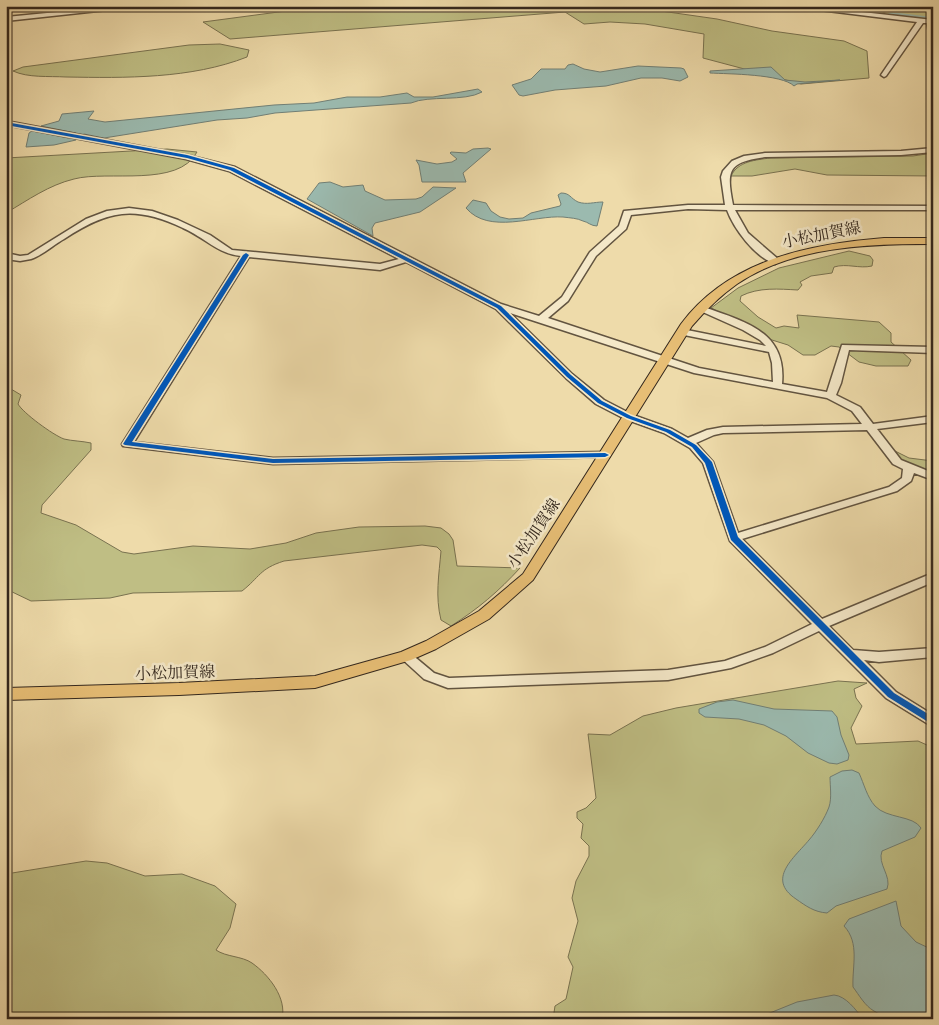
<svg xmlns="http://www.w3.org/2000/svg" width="939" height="1025" viewBox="0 0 939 1025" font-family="Cardo,'Noto Serif JP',serif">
<rect width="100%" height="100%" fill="#eedbaa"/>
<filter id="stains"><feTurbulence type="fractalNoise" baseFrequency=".004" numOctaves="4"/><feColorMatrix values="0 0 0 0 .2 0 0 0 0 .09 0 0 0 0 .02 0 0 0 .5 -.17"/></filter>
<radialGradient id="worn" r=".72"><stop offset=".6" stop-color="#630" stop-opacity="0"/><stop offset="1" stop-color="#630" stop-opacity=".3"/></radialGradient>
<!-- green -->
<g fill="#bfbe84" stroke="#797250">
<path d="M348,6H603L647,9L717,19L772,31L844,41L867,51L869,78L801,84L703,58L704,34L645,24L610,22L584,24L565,12L230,39L203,22L286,11Z"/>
<path d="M801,6H933V20Z"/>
<path d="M220,44L249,50L247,57C191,79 125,78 66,77C49,76 28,78 13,71L23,67L189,45Z"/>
<path d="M167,149L197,152C178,188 108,170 74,179C49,185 28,200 6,213V158Z"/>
<path d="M933,153V176L827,175L795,169L752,176H731C738,161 756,160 770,158L913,156Z"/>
<path d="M849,251L870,256L873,260L872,266C859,269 847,263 834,267L832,273L811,276L800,282L802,285L798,290C779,289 759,287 741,296L740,301L758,317L776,328L784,326L799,328L797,315L879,322L891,333V342L911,360L908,366H876L859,362L839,347L831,346L815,355H803L788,345L772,340L711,308L738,288L779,268Z"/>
<path d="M6,386L21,395L18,404C23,413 53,435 64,439C72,441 82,441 91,443V450L42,505L41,513L76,525L122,552L134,554L193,546L250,549L286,543L316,533L359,527L425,526L441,528L449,534L453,540L457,566L520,568C499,591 478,609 451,626L441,620C435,596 439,575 441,551L437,547L422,545L284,561C259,569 260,577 242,591L133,593L110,598L31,601L6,589Z"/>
<path d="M895,451L909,458L933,461V474L901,462L893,453Z"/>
<path d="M838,681L867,683L854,689L856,698L862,706L851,728L856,744L918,741L927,745L933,755V1019H553L555,1006L566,999L573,967L568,957L578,921L572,898L576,881L589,856V846L581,838L583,824L577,818V812L586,808L596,798L588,734L610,735L643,716L676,708Z"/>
<path d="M86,861L107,863L145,876L182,874L215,886L236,904L230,928L216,950C226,957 242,956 252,963C269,975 287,998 282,1019H6V874Z"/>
</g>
<!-- water -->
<g fill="#9bbaaf" stroke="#717f75">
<path d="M573,64L584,69L600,72L638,66L681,68L684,69L688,77L680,81L662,78H641L606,86L555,90L523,96L519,95L512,85L531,79L541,69H565L568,65Z"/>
<path d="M771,67L785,80L805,82L840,80L797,84L794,86C782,74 728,74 710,73V71Z"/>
<path d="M478,89L482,92C464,102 429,95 411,103L275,113L247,118L217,120L104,138L84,134L75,138L76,140L54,145L26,147L29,133L32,131L68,138L76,133L41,126L59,121L62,114L94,111L88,119L105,122L274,105L314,103L347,97H380L407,93L414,97H433Z"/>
<path d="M488,148L491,149L463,173L466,182H422L419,165L416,160L437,164L452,162L457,159L450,153L451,152L466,153L473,149Z"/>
<path d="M330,182L343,187L363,185L365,191L385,200L416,199L422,197L433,187L456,188L420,212L375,223L372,228L373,236L307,199L319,183Z"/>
<path d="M561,193C570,193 570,198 578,202C587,205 594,202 603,202L597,226C591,226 588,222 583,221C577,218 570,218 563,217C534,215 489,235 466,208L473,200L486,203L491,211L500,217L509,219L523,218L531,213L560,206L561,204L558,195Z"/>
<path d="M733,700L774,709L832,711L837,717L841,735L849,755L848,760L837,764L829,763L808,753L786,736L764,725L739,719L705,717L699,713V709L717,702Z"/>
<path d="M852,770L859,773C864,784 867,797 875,806C887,819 913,815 921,828L915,837L882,851C877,864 892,876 887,889L836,906L827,913C814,912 806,906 796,899C766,879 794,858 809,840C816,832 825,818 829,807C832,798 830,786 830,777L842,771Z"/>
<path d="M896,901L901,926L916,942L933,950V1019C914,1019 891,1022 874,1011C865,1006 859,995 853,987C852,966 860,943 844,926L849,919Z"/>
<path d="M834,995C846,996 856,1010 863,1019H755L797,1002Z"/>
</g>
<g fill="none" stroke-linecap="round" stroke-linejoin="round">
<!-- river -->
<path fill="#9bbaaf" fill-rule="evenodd" d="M891,12L933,17V23L888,17L886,15Z"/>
<!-- minor casing -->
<g stroke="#625440" stroke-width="3">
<g id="minor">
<path d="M119,6H144L6,21V17Z"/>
<path d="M787,6H809L933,20V40L930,38L927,23H923L886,76L884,77L881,75L917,22Z"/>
<path d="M865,6H909L884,11Z"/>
<path d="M6,121L187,155L235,167L501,304L539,316L562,297L590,252L619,226L624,211L688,205H725L721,177L723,171L732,161L744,156L765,153L901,151L933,148V152L901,155L765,157C728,162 726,170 733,205L933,206V210H735L748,233L778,259L779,261L775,264C755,257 734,229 727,210L688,209L631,215L626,229L596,256L568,301L548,318L699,368L773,382L772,363L769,352L679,334V330L682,329L766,346L760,340L743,330L696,309L701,306L704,307C745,322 787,331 782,384L827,392L842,345L933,347V353L849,350L841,383L836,395L860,407L873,424L933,416V422L877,429L901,460L933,473V480L914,473L911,481L897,491L742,539L822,619L933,573V582L829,626L853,650L879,652L933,648V657L879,662L864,660L896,692L933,715V727L886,698L819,631L773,653L731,668L668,680L448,688L424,679L402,659L400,656L402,653H410L434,673L449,678L668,670L725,661L765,647L812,624L730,541L703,463L690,448L664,433L625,419L596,404L566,378L496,309L406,262L380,270L249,257L134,442L273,458L605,452L609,453L610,455L609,457L273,464L123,446L122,444L241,256C218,254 204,237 183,228C134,205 108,210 64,239C53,245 43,255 31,259L20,261L6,259V253L20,256L28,255L86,219L107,211L129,208L152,211L178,220L210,235L232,250L380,264L399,259L229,171L186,159L6,125ZM510,313L694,373L827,398L852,411L862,424L723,427L707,430L688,438L672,429L633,415L604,400L572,374ZM867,430L893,464L903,469L902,478L889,487L738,533L713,462L696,443L714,435L723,433Z"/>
</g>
</g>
<!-- major casing -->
<g stroke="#33271d" stroke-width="2">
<path id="major" d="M884,238H933V244C867,244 793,246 737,284C720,296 705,311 692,326L533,580L489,619L436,649L411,660L315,688L179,695L6,700V688L179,683L315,676L401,652L426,641L479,611L523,574L681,324C729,260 809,244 884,238Z"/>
</g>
<!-- minor -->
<use href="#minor" fill="#f4e8c8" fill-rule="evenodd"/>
<!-- major -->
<use href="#major" fill="#e7be75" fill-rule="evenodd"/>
<!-- cycleway casing -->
<g stroke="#f4e8c8" stroke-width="3">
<g id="cycleway">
<path d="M6,122L187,155L234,168L501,306L571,375L602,401L631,416L670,430L696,445L712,462L738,537L894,693L933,717V725L888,697L731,540L705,463L692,447L666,432L627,418L598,403L567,377L497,308L230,170L187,158L6,125Z"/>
<path d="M246,253L249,255L132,442L273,459L605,453L609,455L605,457L273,463L125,445L123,444L243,255Z"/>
</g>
</g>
<!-- cycleway -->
<use href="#cycleway" fill="#0057b8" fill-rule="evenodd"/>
</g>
<g text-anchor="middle" stroke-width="5" stroke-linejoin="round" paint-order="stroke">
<!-- street labels -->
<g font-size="16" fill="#33271d" stroke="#f4e8c8">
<text transform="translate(821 234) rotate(-11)" y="6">小松加賀線</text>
<text transform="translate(533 533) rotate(-56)" y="6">小松加賀線</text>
<text transform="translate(175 672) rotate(-2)" y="6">小松加賀線</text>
</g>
</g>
<!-- margin -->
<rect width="939" height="1025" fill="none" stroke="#eedbaa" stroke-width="25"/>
<rect x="8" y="8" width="924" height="1010" fill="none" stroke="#33271d" stroke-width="2.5"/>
<rect x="12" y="12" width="914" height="1000" fill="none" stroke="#33271d"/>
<rect width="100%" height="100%" filter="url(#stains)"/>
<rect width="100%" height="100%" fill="url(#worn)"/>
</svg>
